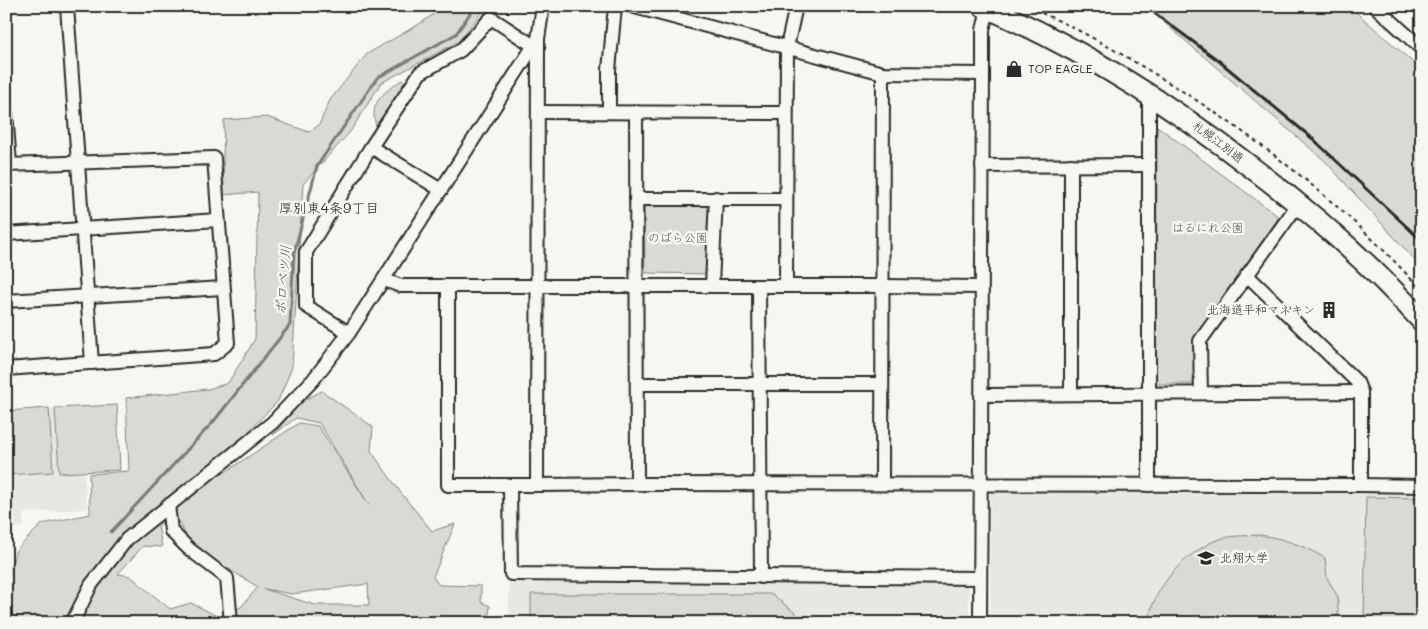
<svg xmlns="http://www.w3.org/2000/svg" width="1428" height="629" viewBox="0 0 1428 629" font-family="Mali,'Klee One',sans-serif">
<rect width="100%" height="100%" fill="#f6f6f2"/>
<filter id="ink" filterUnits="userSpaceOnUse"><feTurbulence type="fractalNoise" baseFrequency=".02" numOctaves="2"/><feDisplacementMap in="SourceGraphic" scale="10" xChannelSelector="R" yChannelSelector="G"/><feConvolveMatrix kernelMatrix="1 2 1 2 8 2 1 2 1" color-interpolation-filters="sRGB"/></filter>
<g filter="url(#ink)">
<!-- built -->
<g fill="#e7e7e3">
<path d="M117,405L120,470L84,472L87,509L23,513L24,526L8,530L9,623H6V411Z"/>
<path d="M990,490L1412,491L1422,493V623H990Z"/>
<path d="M509,583L969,584V623H509Z"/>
</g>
<!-- green -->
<g fill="#d9d9d5" stroke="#828280" fill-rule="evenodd">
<path d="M445,6H487L458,42L381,83L350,132L303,184L292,367L278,401L239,441L221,475L299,423L318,426L369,505L319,423L296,418L273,435L302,401L322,391L373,427L371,451L401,493L432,531L455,524L433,577L439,585L481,586V602L490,606L488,623H6V582L16,550L42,524L90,514L89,474L129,471L126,398L208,389L228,383L255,339L258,192L224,195L223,156L224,120L267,117L309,132L319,125L330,100L367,54L421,23ZM175,514L186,536L214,560L258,587L241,607L219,617L191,603L170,609L130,576L118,574L143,546L162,547L158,526ZM368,584L369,605H315L264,589L292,594Z"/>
<path d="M1145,6H1349L1416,65L1422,71V268L1325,161Z"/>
<path d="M402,80L407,83L378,130C366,105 383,92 402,80Z"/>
<path d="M1157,126L1279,217L1196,335L1198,384H1156Z"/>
<path d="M644,202H712L710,274L645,273Z"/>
<path d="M117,405L120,470L59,473L55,408Z"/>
<path d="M49,408L53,472L6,475V411Z"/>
<path d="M1366,497L1422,498V623H1364Z"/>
<path d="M1260,535C1286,539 1302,545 1325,558L1327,578L1338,597V623H1148C1153,588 1182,556 1214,541C1228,535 1245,536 1260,535Z"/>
<path d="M531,594H772L807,623H531Z"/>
</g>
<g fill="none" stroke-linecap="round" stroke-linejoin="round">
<!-- stream -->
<path stroke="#7a7a78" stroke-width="3" d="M111,532L214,421L290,325L294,253L317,166L377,78L456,34L475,6"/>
<!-- minor casing -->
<g stroke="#2b2b2b" stroke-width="16">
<g id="minor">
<path d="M67,6L92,363"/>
<path d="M543,6L538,39L537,485L637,484L1361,485L1422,486"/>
<path d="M631,6L883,73L983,74"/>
<path d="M1375,6L1422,49"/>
<path d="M609,111V70L615,6"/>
<path d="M6,112L10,164"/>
<path d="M538,112L786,113"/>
<path d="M636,112L637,484"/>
<path d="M371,147L441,190"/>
<path d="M6,165L214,158L228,343L214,354L6,369"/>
<path d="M982,166L1149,165"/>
<path d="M636,199H786"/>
<path d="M6,234L218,220"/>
<path d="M1247,275L1357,382L1361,392V485"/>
<path d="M384,280L401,286H882L981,287"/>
<path d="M712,285L716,198"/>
<path d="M448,286V485H537"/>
<path d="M759,286L761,577"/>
<path d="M786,286L787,47L796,6"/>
<path d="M6,301L223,288"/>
<path d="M349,333L306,306V252L371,147L420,73L461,50L491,18L534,46"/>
<path d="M638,384H882"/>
<path d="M1201,393L1200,341L1299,203"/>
<path d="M1071,394V165"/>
<path d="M981,395L1361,392"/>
<path d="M882,484L883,73"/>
<path d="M1149,485V94"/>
<path d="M510,486L511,574L980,578"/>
<path d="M168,505L171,531L189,549L227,578L231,623"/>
<path d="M72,623L91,585L127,539L272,423L313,380L349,333L538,39"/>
<path d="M980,623L983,74V30L988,9"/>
</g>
</g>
<!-- trunk casing -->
<g stroke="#2b2b2b" stroke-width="24">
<path id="trunk" d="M983,6C1079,47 1168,103 1251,167C1312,213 1370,263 1422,321"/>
</g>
<!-- path -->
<path stroke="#2b2b2b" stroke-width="2" stroke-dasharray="4 4" stroke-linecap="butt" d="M1027,6C1048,16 1069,25 1089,36C1211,103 1329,186 1422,291"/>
<!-- minor -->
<use href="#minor" stroke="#f6f6f2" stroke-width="12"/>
<!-- trunk -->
<use href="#trunk" stroke="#f6f6f2" stroke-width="20"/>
<!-- rail -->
<path stroke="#2b2b2b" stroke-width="3" d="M1145,6L1219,61L1313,139L1422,241"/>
</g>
</g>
<!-- icons -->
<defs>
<g id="shop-bare" transform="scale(1.35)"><path d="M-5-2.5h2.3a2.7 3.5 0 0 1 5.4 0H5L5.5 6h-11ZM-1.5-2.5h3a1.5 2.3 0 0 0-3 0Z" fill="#2b2b2b" stroke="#f6f6f2" stroke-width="2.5" paint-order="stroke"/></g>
<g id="building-bare" transform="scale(1.35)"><path d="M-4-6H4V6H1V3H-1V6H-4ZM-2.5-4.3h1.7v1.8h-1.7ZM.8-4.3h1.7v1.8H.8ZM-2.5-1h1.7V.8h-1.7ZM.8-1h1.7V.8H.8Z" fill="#2b2b2b" stroke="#f6f6f2" stroke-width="2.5" paint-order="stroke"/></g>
<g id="university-bare" transform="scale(1.35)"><path d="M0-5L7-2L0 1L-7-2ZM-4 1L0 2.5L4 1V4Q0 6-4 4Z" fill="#2b2b2b" stroke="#f6f6f2" stroke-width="2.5" paint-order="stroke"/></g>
</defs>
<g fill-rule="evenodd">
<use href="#shop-bare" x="1014" y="69"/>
<use href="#building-bare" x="1329" y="310"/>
<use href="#university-bare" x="1206" y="558"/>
</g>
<g text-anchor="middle" stroke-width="5" stroke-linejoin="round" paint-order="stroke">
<!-- poi labels -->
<g font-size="12" fill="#2b2b2b" stroke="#f6f6f2" text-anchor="start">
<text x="1028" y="73">TOP EAGLE</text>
<text x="1315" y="314" text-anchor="end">北海道平和マネキン</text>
<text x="1220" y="562">北翔大学</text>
</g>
<!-- street labels -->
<g font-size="12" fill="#2b2b2b" stroke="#f6f6f2">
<text transform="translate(1218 142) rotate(37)" y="4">札幌江別通</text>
</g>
<!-- park labels -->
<g font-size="12" fill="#565656" stroke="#f6f6f2">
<text x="1208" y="232">はるにれ公園</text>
<text x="678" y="242">のばら公園</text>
</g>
<!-- neighbourhood labels -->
<g font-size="14" fill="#2b2b2b" stroke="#f6f6f2">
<text x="329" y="213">厚別東4条9丁目</text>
</g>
<!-- water labels -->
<g font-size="14" font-style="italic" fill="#525251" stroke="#f6f6f2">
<text transform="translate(283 280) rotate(-85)" y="5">ポロベツ川</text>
</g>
</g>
<!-- margin -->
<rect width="1428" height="629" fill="none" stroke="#f6f6f2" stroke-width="25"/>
<rect x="12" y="12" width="1403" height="604" fill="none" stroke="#2b2b2b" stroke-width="2" filter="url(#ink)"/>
</svg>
